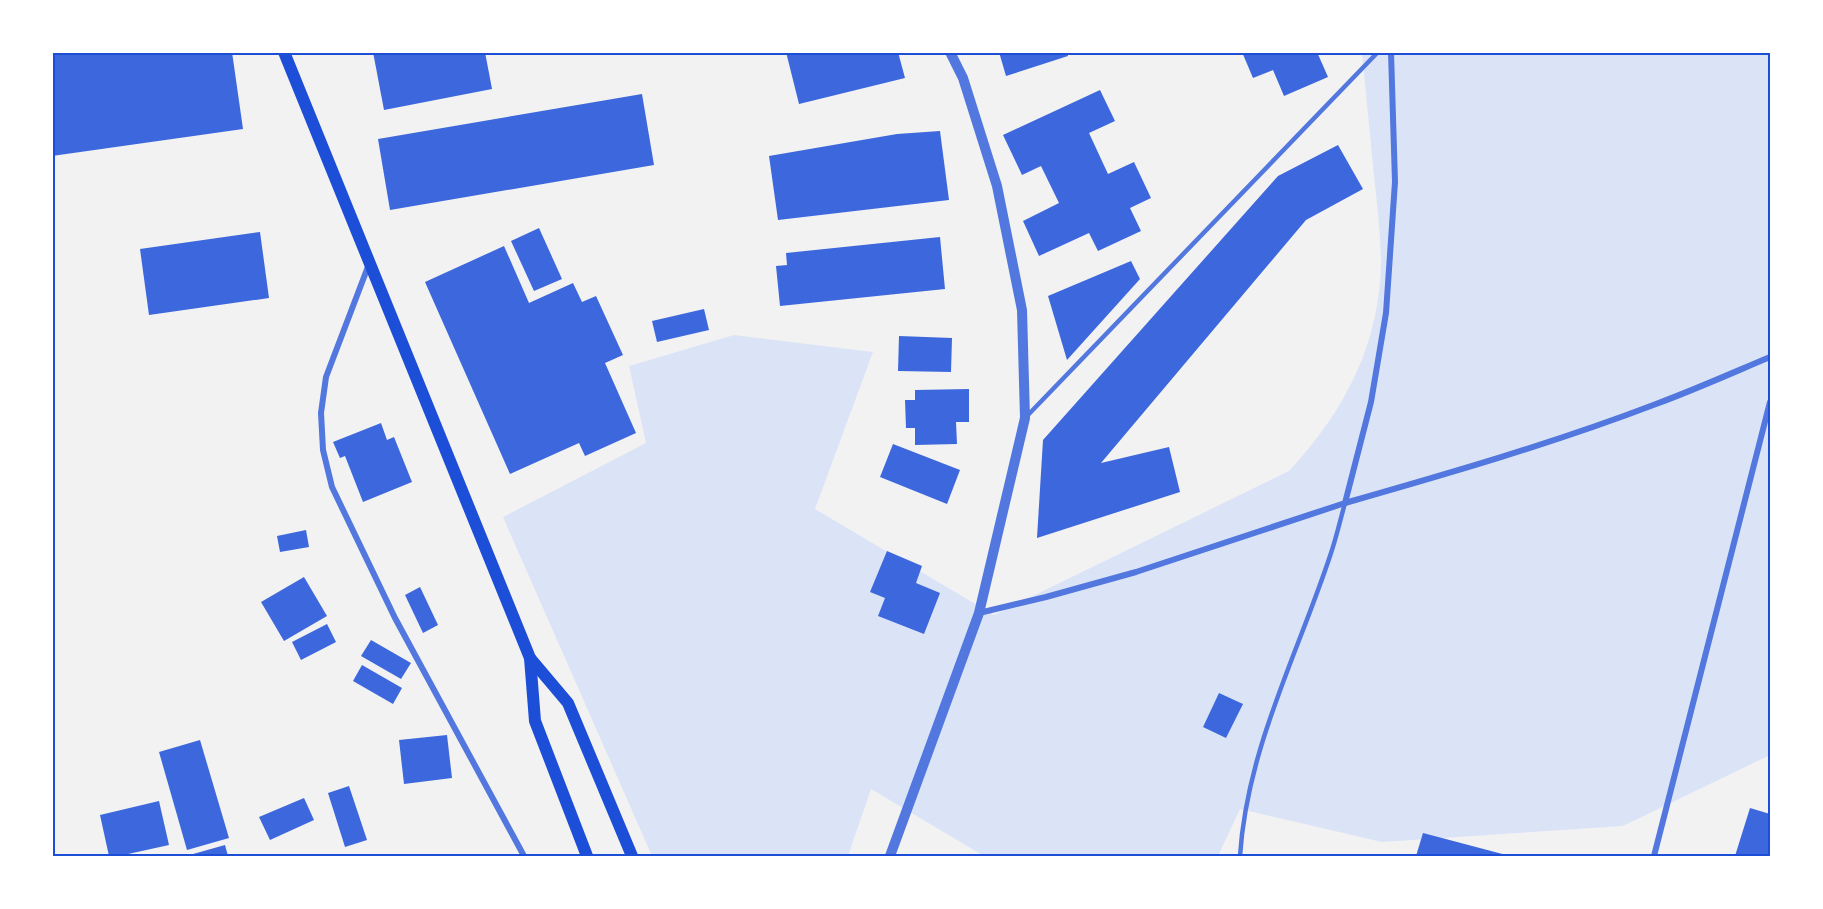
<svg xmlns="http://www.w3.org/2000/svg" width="1823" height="909" viewBox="0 0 1823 909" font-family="'Open Sans',sans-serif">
<rect width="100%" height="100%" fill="#f2f2f2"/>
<!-- green -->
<path fill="#dbe4f7" d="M1362,53H1770V755L1623,826L1382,842L1240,809L1218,856H984L871,789L848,856H652L503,517L646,443L629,366L734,335L873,352L815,509L994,615L1289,471C1345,411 1381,342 1381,258C1380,231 1377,203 1374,176C1370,135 1366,94 1362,53Z"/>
<!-- building -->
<g fill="#3d67dc">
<path d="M52,52H232L243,129L52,156Z"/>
<path d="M373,52H485L492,89L384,110Z"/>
<path d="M786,52H898L905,78L799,104Z"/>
<path d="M999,52H1067L1068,56L1006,76Z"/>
<path d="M1242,52H1317L1328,77L1284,96L1273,70L1253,78Z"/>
<path d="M1100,90L1115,121L1089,133L1108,174L1134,162L1151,198L1130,208L1141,231L1098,251L1089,233L1039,256L1023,221L1059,203L1041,166L1022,175L1003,135Z"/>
<path d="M642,94L654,165L390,210L378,139Z"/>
<path d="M940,131L949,200L778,220L769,156L897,134Z"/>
<path d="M1338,145L1363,189L1306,220L1101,463L1169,447L1180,492L1037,538L1043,440L1278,176Z"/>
<path d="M539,228L562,279L534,291L511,241Z"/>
<path d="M260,232L269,298L149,315L140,249Z"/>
<path d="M940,237L945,289L780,306L776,266L787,265L786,253Z"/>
<path d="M504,246L529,303L573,283L582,302L596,296L623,355L605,363L636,433L585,456L579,443L510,474L425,282Z"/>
<path d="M1131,261L1140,279L1067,360L1048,296Z"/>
<path d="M704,309L709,330L657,342L652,321Z"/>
<path d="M899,336L952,338L951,372L898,371Z"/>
<path d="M969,389V422H956L957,444L915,445V428H906L905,400H915V390Z"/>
<path d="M381,423L387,440L394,437L412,482L363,502L345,456L340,458L333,442Z"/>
<path d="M893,444L960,470L947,504L880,477Z"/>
<path d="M306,530L309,547L280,552L277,536Z"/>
<path d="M887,551L922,566L916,583L940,593L924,634L878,616L885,598L870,592Z"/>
<path d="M304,577L327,616L284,641L261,602Z"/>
<path d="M420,587L438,625L423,633L405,595Z"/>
<path d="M327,624L336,642L301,660L292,642Z"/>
<path d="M371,640L411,663L401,679L361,656Z"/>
<path d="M362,665L402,688L393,704L353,681Z"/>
<path d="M1219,693L1243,704L1226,738L1203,727Z"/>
<path d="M447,735L452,778L404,784L399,740Z"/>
<path d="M200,740L229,838L187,850L159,752Z"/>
<path d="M349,786L367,840L345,847L328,793Z"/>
<path d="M304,798L314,820L270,840L259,817Z"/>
<path d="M159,801L169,845L119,856H109L100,815Z"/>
<path d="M1750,808L1770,814V856H1735Z"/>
<path d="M1423,833L1510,856H1416Z"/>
<path d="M225,845L228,856H186Z"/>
</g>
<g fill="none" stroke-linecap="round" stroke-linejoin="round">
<!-- service -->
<g stroke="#5277de" stroke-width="4.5">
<path d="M1027,416L1378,52"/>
<path d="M1240,856C1247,749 1297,656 1330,556C1336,539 1340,521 1345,503"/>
</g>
<!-- minor -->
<g stroke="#5277de" stroke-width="6">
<path d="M369,264L326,377L321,413L323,450L332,487L395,618L524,856"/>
<path d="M1345,503C1450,473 1554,443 1656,404C1694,390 1732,373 1770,357"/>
<path d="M979,613L1046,597L1136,572L1345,503L1371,402L1386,313L1395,182L1391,52"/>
<path d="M1654,856L1770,402"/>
</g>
<!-- tertiary -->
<path stroke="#5277de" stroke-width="10" d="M890,856L979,613L1025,418L1022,310L997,186L963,78L950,52"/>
<!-- secondary -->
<g stroke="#1d4ed8" stroke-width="12">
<path d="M284,52L530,658L535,721L587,856"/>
<path d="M530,658L568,703L632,856"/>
</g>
</g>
<!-- border -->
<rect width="1823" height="909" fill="none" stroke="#ffffff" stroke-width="108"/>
<rect x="54" y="54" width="1715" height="801" fill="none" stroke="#1d4ed8" stroke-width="2"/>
</svg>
